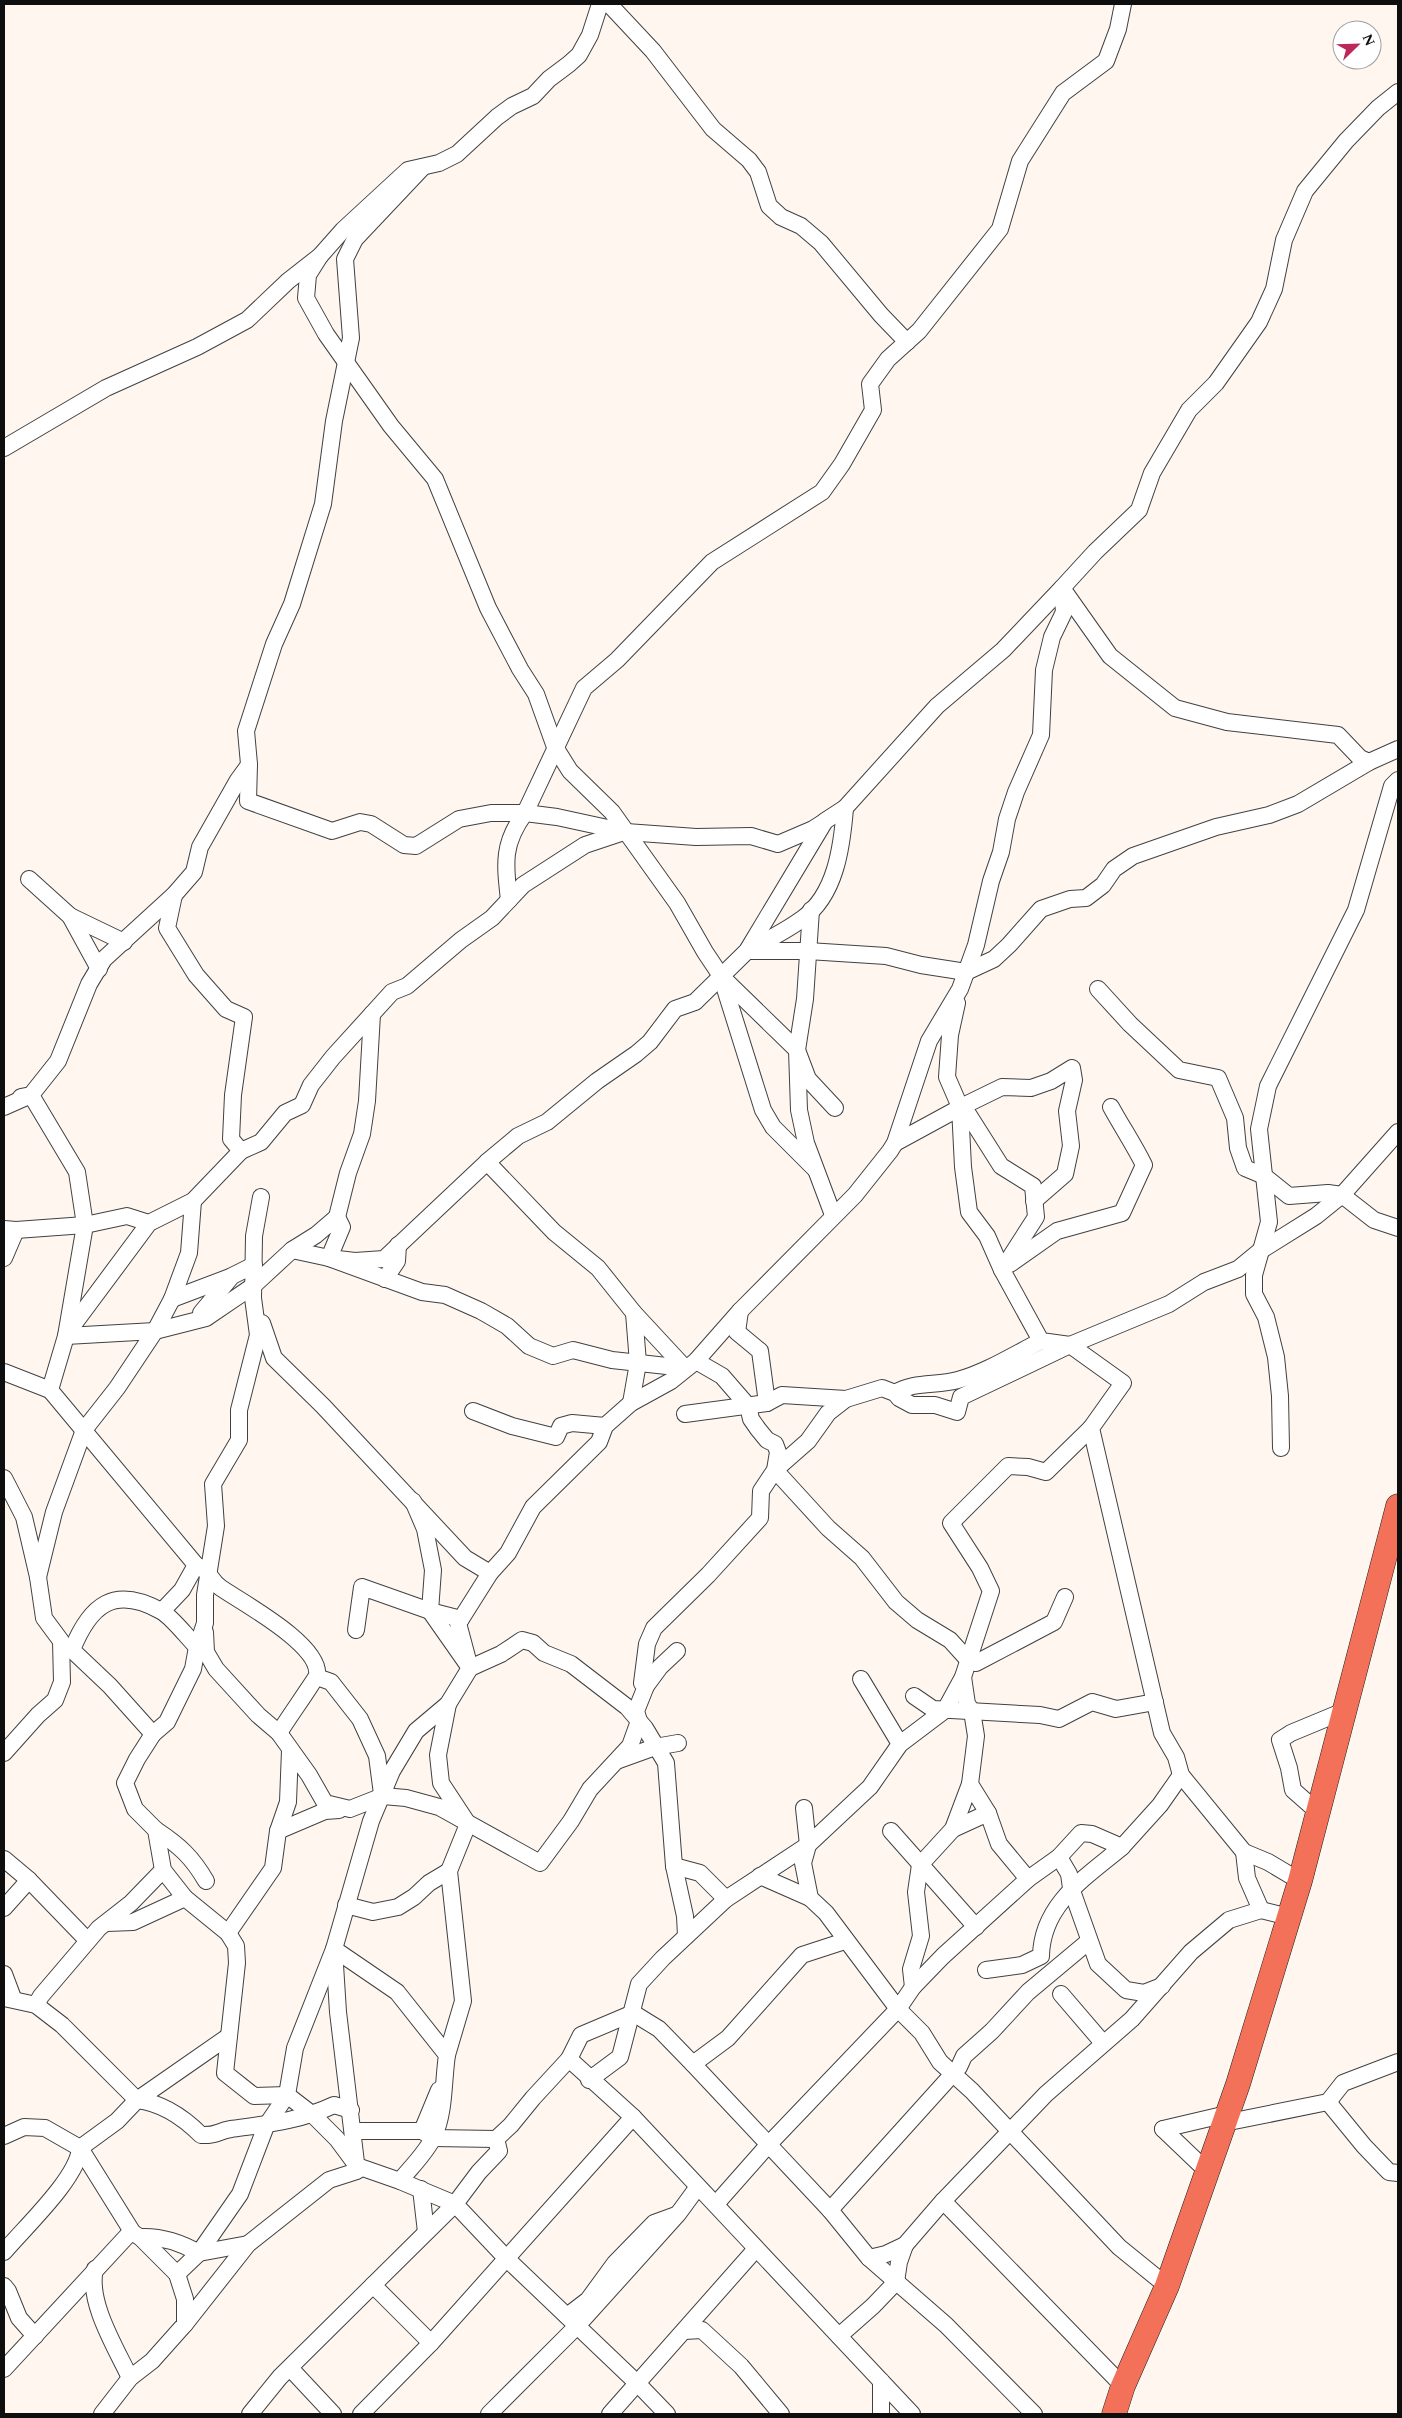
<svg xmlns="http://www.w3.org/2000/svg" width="1402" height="2418" viewBox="0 0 1402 2418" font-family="Spectral,serif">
<rect width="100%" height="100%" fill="#fff7ef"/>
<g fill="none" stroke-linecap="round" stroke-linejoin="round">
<!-- minor casing -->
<g stroke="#414141" stroke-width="18">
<g id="minor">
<path d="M609,4L653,51L713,129L749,160L758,172L769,206L781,217L801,226L821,243L881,315L907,342"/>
<path d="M423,167L355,239L345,259L351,338L334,421L323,504L292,604L274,644L246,731L249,764L248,801L332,831L360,822L371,824L404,845L416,846L459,819L491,813H525L557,817L626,832L696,837L751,836L778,844L813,829L824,822"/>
<path d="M320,256L308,275L306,298L326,334L391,426L435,479L488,608L520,669L536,694L555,747L570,771L612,812L677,903L705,952L721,976L763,1110L773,1127L815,1169"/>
<path d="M4,448L106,388L197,347L247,320L288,281L320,256L343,230L408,170L439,163L457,154L497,117L512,106L533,96L549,79L569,64L579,55L590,35L600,4"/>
<path d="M29,879L70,916L99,969"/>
<path d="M174,895L167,928L196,975L226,1009L244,1017L233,1095L231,1139L241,1151"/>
<path d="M509,900C505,864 502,844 525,813L584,688L617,660L712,562L822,492L842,464L873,410L870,384L888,359L919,331L1000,229L1020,161L1063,93L1106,61L1118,29L1123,4"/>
<path d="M811,910L805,999L797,1050L799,1110L806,1143L833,1215"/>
<path d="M70,916L124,942"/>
<path d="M749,950C767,940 786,931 802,919C836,895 842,846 845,808"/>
<path d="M747,951H808L886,956L921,965L966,972L994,959L1009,945L1041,909L1070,899L1086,898L1103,885L1114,869L1133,856L1216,827L1269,815L1298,804L1369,762L1398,749"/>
<path d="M725,980L797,1050L808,1079L835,1108"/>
<path d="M1098,989L1130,1024L1179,1070L1218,1078L1235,1118L1238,1148L1245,1168L1264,1176L1289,1196L1328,1193L1342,1195L1374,1220L1398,1228"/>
<path d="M957,1003L950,1035L947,1077L960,1107L963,1167L969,1212L987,1236L1002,1270"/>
<path d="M21,1097L31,1095L58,1061L89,984L104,959L174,895L194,872L200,847L238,780L249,765"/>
<path d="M963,1106L1002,1087L1031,1088L1051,1081L1072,1068L1074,1080L1067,1111L1071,1146L1065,1174L1034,1201"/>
<path d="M4,1107L31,1095L77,1172L85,1225L66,1336L50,1390L196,1565C213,1573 209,1580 221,1588C243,1603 321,1645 317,1675C316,1679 284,1724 279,1733"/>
<path d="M895,1143L963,1106L1001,1166L1033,1186L1036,1217L1002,1270L1041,1341L1070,1345L1123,1383L1091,1428L1162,1733L1176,1757L1181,1775L1244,1852L1268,1862L1300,1881"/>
<path d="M487,1162L554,1232L598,1268L634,1313L685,1368"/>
<path d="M261,1197L254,1236L253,1298L258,1335L239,1410V1440L213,1484L216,1526L205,1595V1623L197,1647L193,1669L167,1722L153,1734L137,1759L125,1783L135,1809L156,1830L163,1870L185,1898L228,1933L236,1946L237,1963L225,2073L254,2096L287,2095L313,2115L337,2139L357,2166L400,2181L455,2204L507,2259L638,2384L667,2414"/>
<path d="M337,1217L348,1173L362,1134L367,1101L372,1014"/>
<path d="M4,1229L16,1230L85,1225L127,1216L149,1223"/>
<path d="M292,1250L329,1258L422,1292L445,1295L481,1311L507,1326L529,1346L553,1356L573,1350L612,1360L685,1368"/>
<path d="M4,1258L16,1230"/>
<path d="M1010,1264L1057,1231L1122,1213L1144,1165C1134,1145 1122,1127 1111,1107"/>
<path d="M385,1279L397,1261L398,1245"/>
<path d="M172,1299L230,1277"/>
<path d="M740,1311L737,1332L760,1351L767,1403"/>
<path d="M201,1313L232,1276L254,1265"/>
<path d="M262,1323L274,1358L323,1406L465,1558L490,1573"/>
<path d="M68,1332L149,1223L193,1201L241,1151L261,1142L285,1113L302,1105L311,1085L333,1057L392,992L407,986L461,940L492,918L523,885L585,845L624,832"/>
<path d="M66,1336L155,1331L206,1318L253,1286L292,1250L316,1235L337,1217L342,1227L329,1258L355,1261L384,1259L487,1162L518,1136L547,1122L597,1081L636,1054L650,1042L675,1009L695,1002L747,951L825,821L845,808L937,706L1003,650L1062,588L1110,656L1175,708L1227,722L1338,735L1360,758L1369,762"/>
<path d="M4,1372L50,1390"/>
<path d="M895,1393C914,1381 936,1386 958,1380C987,1372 1015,1354 1041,1341"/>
<path d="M846,1399L828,1413L808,1441L775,1470L828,1528L862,1558L896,1602L917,1620L950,1640L969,1661L976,1663L1054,1622L1065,1597"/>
<path d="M631,1403L638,1363L634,1313"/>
<path d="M473,1411L512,1426L556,1437L561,1426L572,1423L605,1426"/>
<path d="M685,1414L767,1403L782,1395L846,1399L882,1388L895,1393L899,1398L912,1405H935L957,1412L961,1397L1070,1345L1169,1304L1204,1282L1238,1269L1260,1251L1316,1216L1342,1195L1398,1132"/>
<path d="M1281,1448L1280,1396L1276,1357L1266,1317L1254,1294V1275L1269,1222L1259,1129L1268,1086L1356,910L1392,786L1398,780"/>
<path d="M4,1478L24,1517L38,1577L44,1618L61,1641L62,1682L55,1700L38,1715L4,1753"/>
<path d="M413,1501L425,1529L433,1570L430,1611L470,1668L501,1654L522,1640L533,1643L544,1653L571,1664L627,1707L645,1728L666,1763L674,1866L700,1873L726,1899"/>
<path d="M38,1577L54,1512L84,1430L117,1388L155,1331L172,1299L189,1253L193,1201"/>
<path d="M162,1611L182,1590L196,1565"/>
<path d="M356,1630L362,1587L430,1611L461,1619"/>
<path d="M205,1632L206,1652L216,1669L258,1715L279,1733L309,1775L325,1803L350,1809L383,1796L406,1798L439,1807L540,1863L571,1821L590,1789L630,1746L639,1721L636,1711L646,1686L660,1667L677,1651"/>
<path d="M317,1677L331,1682L360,1719L377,1756L382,1794"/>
<path d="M963,1677L967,1704L972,1711L976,1736L970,1784L988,1813L999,1844L1028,1879"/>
<path d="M861,1679L900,1744"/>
<path d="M646,1686L642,1683L647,1644L654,1628L708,1575L760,1518L761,1491L775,1470L778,1452L775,1444L767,1440L758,1429L751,1419L748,1406L722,1376L696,1361"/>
<path d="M914,1696L933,1709L1040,1715L1059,1719L1092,1702L1116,1709L1155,1702"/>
<path d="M448,1704L438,1755L441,1783L466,1821"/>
<path d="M153,1734L110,1686L72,1650C90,1605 114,1585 161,1611C172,1617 187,1637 197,1647L204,1650"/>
<path d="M619,1760L655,1747L678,1743"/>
<path d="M804,1808L808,1845L803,1863L810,1898L826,1913L898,2009L922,2033L940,2062L972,2091L1119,2247L1167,2286"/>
<path d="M1318,1812L1293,1790L1289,1768L1280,1740L1291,1733L1344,1711"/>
<path d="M953,1829L988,1813"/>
<path d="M156,1830C180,1846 192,1857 206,1881"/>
<path d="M278,1831L288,1802L290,1750"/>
<path d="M891,1831L976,1927"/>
<path d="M1244,1852L1247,1878L1261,1910"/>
<path d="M1059,1857L1069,1874L1071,1888L1098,1964L1126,1990L1144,1993L1162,1986"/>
<path d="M4,1859L29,1880L87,1940"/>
<path d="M674,1866L685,1916L686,1936"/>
<path d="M760,1876L810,1898"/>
<path d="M346,1905L373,1912L398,1907L414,1897L429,1883L449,1871"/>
<path d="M4,1908L29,1880"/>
<path d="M107,1923L133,1922L185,1898"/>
<path d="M228,1933L273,1868L278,1831L325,1811L339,1810"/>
<path d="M986,1970L1022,1965L1041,1956C1042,1904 1086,1877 1122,1847"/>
<path d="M4,1974L13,1998"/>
<path d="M913,1987L911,1969L921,1936L916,1892L920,1865L953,1829L970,1784"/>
<path d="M1061,1994L1103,2043"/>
<path d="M4,1998L36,2005L62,2025L137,2100C163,2103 183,2117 201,2135C218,2136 217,2131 231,2129C267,2124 300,2121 334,2105L351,2110"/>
<path d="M36,2005L41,1996L99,1928L131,1903L163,1870"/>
<path d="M447,2055L463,2001L449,1871L468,1824"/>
<path d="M569,2059L581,2035L633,2013L659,2029L693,2064L830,2210L869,2258L946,2325L1034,2414"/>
<path d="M693,2064L728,2038L802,1955L845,1941"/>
<path d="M589,2080L620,2057L639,1984L663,1958L726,1899L808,1845L870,1787L900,1744L945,1710L963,1677L991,1591L980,1568L951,1523L1008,1466L1028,1467L1046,1472L1091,1428"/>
<path d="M1328,2102L1364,2146L1389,2172L1398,2173"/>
<path d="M1224,2123L1328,2102L1343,2083L1398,2062"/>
<path d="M1163,2129L1227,2114"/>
<path d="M1163,2129L1208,2172"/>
<path d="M353,2131H422L433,2138L496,2139L511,2125L533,2098L569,2059L633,2117L912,2414"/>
<path d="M422,2131L439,2090"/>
<path d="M4,2136L24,2127L45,2128L80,2148L133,2233"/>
<path d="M421,2189L426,2232"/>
<path d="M943,2201L1123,2386"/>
<path d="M716,2204L769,2144L898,2009L913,1987L943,1956L1028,1879L1059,1857L1081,1833L1092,1834L1122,1847L1160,1805L1181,1775"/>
<path d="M830,2210L959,2067L964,2056L992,2031L1028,1992L1089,1941"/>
<path d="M140,2237C162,2236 180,2242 199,2253L248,2244"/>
<path d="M4,2252C24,2228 78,2178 80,2148L117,2121L137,2100L229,2036"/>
<path d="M869,2258L886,2254L905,2245L943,2201L1046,2094L1132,2019L1191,1952L1229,1920L1261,1910L1289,1917"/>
<path d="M95,2269C87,2302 116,2348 130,2378"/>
<path d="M373,2285L431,2343"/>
<path d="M4,2286L8,2291L19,2318L35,2336"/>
<path d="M567,2316L588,2300L615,2263L654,2223L676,2215"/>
<path d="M185,2324L248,2244L329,2180L357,2171L338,2012L334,1949L397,1992L447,2055C443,2082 445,2111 434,2136C427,2152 411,2167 400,2181"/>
<path d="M684,2331L702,2330L741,2366L781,2414"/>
<path d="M839,2336L873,2306L896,2282L899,2262L905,2245"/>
<path d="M290,2368L333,2414"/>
<path d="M4,2369L128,2235L133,2233L140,2237L177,2274"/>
<path d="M881,2381V2414"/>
<path d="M102,2414L130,2378L152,2361L185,2324V2299L177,2274L199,2253L240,2194L266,2126L287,2095L295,2048L334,1949L371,1821L392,1771L416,1731L448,1704L470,1668L458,1623L461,1619L490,1573L508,1553L533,1507L599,1442L605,1426L631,1403L671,1381L696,1361L740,1311L855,1195L890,1151L895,1143L929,1041L960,989L976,945L991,881L1001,852L1007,819L1016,792L1041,735L1044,670L1052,637L1064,612L1062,588L1095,552L1139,510L1152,473L1189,410L1216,383L1259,322L1274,289L1284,240L1305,191L1346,141L1378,108L1398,92"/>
<path d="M250,2414L280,2377L455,2204L479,2172L499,2151L496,2139"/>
<path d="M361,2414L431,2343L633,2117"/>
<path d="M489,2414L578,2325L678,2214L697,2188"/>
<path d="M610,2414L755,2250"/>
</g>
</g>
<!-- highway casing -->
<g stroke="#1f1f1f" stroke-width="25">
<path id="highway" d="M1114,2414L1123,2386L1167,2286L1238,2084L1300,1881L1398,1506"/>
</g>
<!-- minor -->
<use href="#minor" stroke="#fff" stroke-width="16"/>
<!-- highway -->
<use href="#highway" stroke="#f37159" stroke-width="24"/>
</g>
<!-- border -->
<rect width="1402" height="2418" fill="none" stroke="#0e0e0e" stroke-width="10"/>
<!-- north arrow -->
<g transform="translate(1357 45) rotate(67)"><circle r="24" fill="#ffffff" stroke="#9f9f9f"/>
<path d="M0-4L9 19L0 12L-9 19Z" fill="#bd275b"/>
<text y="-8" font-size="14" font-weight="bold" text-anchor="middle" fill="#0e0e0e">N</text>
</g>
</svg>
